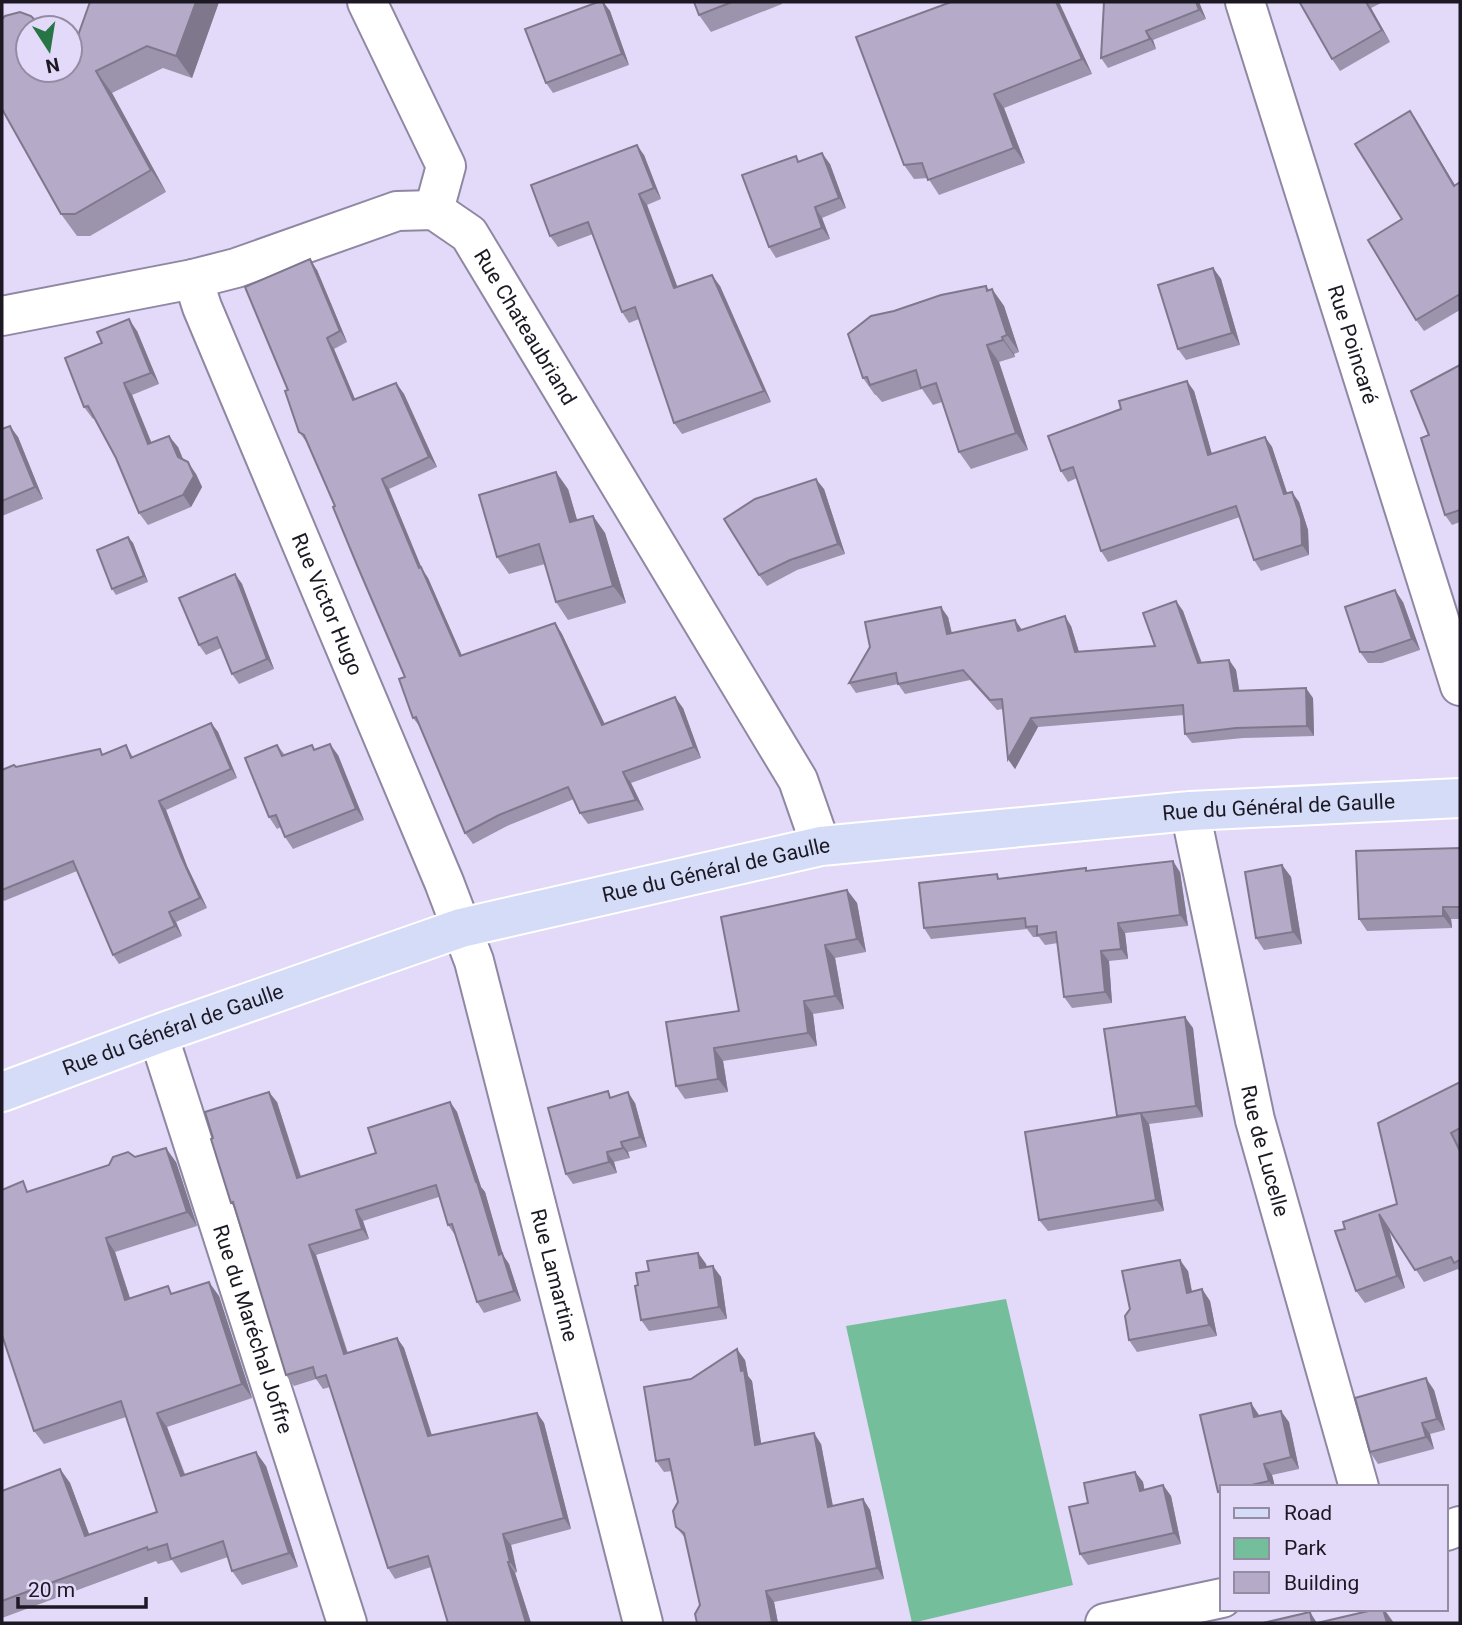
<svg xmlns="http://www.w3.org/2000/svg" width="1462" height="1625" viewBox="0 0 1462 1625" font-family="Roboto,sans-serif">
<rect width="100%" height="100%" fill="#e3d9f8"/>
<!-- green -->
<path fill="#75be9b" d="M1006,1299L1073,1585L912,1623L846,1326Z"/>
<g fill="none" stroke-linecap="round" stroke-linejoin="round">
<!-- minor casing -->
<g stroke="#9087a3" stroke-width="42">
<g id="minor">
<path d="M367,2L446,166L434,210"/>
<path id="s1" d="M1245,2L1460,686"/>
<path id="s2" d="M193,279L202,307L444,882L474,961L643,1623"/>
<path id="s3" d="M2,316L193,279L236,268L397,211L434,210L469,234L798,780L821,846"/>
<path id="s4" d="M1190,811L1255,1120L1359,1487"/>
<path id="s5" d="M158,1034L347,1623"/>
<path d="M1446,1531L1460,1526"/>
<path d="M1105,1623L1222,1598"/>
</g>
</g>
<!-- major casing -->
<g stroke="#fff" stroke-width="42">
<g id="major">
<path id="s6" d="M2,1092L158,1034L461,928L821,846L1190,811L1460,798"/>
</g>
</g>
<!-- minor -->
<use href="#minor" stroke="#fff" stroke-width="38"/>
<!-- major -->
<use href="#major" stroke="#d4dcf7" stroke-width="38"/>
</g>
<!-- wall -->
<g fill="#9c93ad">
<path d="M90,2H219L192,78L163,68L112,93L166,192L90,236H77L61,214L71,55Z"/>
<path d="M603,2L610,11L629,65L553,93L546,83Z"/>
<path d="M694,2H782V4L711,32L699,15Z"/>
<path d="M951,2H1059L1092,74L1004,108L1025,163L939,195L928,178L914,179L904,165Z"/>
<path d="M1104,2H1199L1206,19L1153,40L1156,49L1108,68L1101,58Z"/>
<path d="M1302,2H1383L1371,8L1390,42L1340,71L1332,59Z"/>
<path d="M1410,111L1455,185L1460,182V310L1424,331L1416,320L1402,219Z"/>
<path d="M644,155L661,199L647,205L677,287L720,286L771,402L682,434L674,423L639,319L629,323L622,312L593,234L558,247L550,236Z"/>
<path d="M800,161L830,164L846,208L822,218L830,239L776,258L769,247Z"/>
<path d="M1213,268L1221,279L1240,345L1186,360L1178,349Z"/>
<path d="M317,270L347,342L334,349L355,399L396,383L404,394L437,467L389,489L422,569L428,578L462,656L555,623L562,634L604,724L683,708L701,758L631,783L644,810L588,824L580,813L574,799L507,826L473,844L465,833L421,728L413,718L405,677L335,506L308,444L299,432L288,390Z"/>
<path d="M992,289L1004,306L1019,352L1014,354L1015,357L999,362L1028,450L971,469L959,452L942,402L933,405L922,389L882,402L876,395H875L863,378Z"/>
<path d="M137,331L159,384L132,395L151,443L178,447L183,459L196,474L202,487L191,507L148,525L139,513L116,458L95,418L93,419L84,407Z"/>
<path d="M1460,365V522L1452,525L1445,515L1429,435Z"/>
<path d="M1194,391L1212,454L1265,437L1272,447L1287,493L1299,502L1308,530L1309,555L1261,571L1254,560L1240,517L1108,562L1101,551L1077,478L1068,482L1061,471Z"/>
<path d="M2,429L18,437L43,499L2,516Z"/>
<path d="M568,489L577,520L593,516L605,533L626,603L568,620L556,602L545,564L509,574L497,557Z"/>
<path d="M824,489L845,554L797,570L767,586L759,575Z"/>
<path d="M128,537L133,543L148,582L116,595L112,589Z"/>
<path d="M235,574L242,584L274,669L239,684L232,674L221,648L206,655L199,645Z"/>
<path d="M1176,601L1183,611L1202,663L1229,660L1236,670L1239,691L1313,698L1314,736L1243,738L1192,743L1185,734L1184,715L1038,727L1015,769L1008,759L1003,709L997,710L970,680L905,694L898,684L856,693L849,683L870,647L948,617L952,633L1015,620L1022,630L1071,626L1079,652L1155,646Z"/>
<path d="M1403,602L1420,650L1382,663H1368L1360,652Z"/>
<path d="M211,723L218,732L237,778L166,810L187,866L207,908L176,922L182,936L119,964L113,955L77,871L4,901L2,898V770L14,765L16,767L103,754L126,745L133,757Z"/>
<path d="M277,745L285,755L312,745L315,750L338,755L364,820L293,849L285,837L281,827L277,829L269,817Z"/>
<path d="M1460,848V919H1451L1452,928L1367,931L1359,919Z"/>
<path d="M1282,865L1291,877L1302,944L1264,950L1256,938Z"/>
<path d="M1088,871L1180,872L1188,926L1125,933L1128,959L1109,961L1112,1003L1072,1008L1064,997L1058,943L1045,945L1039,937H1033L1027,929L931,939L924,928L1001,879Z"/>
<path d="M847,890L857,903L866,952L835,958L844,1009L813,1014L817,1046L723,1061L728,1092L685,1099L676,1086L739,1011Z"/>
<path d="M1193,1028L1203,1117L1149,1124L1164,1211L1048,1231L1039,1220L1117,1117Z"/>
<path d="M1460,1082V1272L1458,1269L1424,1282L1388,1228L1405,1288L1365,1303L1356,1291L1397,1204Z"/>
<path d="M612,1097L635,1103L647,1147L628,1152L630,1158L614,1162L617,1173L573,1184L566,1174Z"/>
<path d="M277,1102L301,1176L376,1153L450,1102L457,1112L481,1187L485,1192L503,1255L509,1264L521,1301L484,1313L477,1302L455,1235L448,1225L439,1197L363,1221L369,1239L316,1255L348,1353L397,1338L404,1348L432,1435L537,1413L544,1423L571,1529L511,1545L517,1572L515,1573L531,1623H448L431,1567L395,1579L388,1568L330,1387L323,1389L316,1379L294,1386L286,1375L236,1209L231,1203Z"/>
<path d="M135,1157L176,1162L197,1226L115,1252L130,1298L173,1294L219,1296L252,1398L167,1427L185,1474L266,1466L298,1567L242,1585L232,1571L228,1557L181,1573L172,1560L158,1564L156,1561L2,1618V1491L60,1469L70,1483L89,1534L157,1512L126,1417L44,1444L34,1431L30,1191Z"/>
<path d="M698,1253L706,1264L707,1267L721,1277L727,1319L649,1331L641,1320L638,1285L649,1271Z"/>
<path d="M1188,1271L1192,1291L1202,1289L1210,1301L1217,1336L1137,1352L1129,1340Z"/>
<path d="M745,1360L748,1376L752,1381L761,1444H821L833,1506L863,1499L870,1510L884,1579L774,1602L778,1623H697L700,1605L686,1539L676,1527L678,1502L672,1471L664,1472L656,1461L691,1379Z"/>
<path d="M1434,1390L1445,1430L1430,1434L1434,1449L1378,1464L1370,1452Z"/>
<path d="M1259,1415V1416L1289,1422L1299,1469L1272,1475L1275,1487H1222V1499L1218,1492Z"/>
<path d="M1135,1472L1143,1482L1144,1490L1163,1485L1171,1496L1181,1544L1088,1565L1080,1554L1088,1503Z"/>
</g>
<!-- shaded-wall -->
<g fill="#7f788d">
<path d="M196,2H219L192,78L176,56Z"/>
<path d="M603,2L610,11L629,65L622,54Z"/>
<path d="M1056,2H1059L1092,74L1082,59Z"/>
<path d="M1196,2H1199L1206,19L1199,10Z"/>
<path d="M1366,2L1371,8L1390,42L1382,30Z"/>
<path d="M1146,31L1153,40L1156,49L1150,39Z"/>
<path d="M96,71L112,93L166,192L151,170Z"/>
<path d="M994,94L1004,108L1025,163L1014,148Z"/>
<path d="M1410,111L1417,121L1460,194L1454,186Z"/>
<path d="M637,145L644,155L661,199L654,188Z"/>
<path d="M822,153L830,164L846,208L839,198Z"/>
<path d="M639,194L647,205L682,299L674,288Z"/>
<path d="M815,207L822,218L830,239L822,228Z"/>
<path d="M310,259L317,270L347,342L340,331Z"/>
<path d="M1213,268L1221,279L1240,345L1232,333Z"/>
<path d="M712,275L720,286L771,402L764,391Z"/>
<path d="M986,286L996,299L992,289L1004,306L1019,352L1007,335Z"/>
<path d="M129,319L137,331L159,384L151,373Z"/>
<path d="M1002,337L1014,354L1015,357L1003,340Z"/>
<path d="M327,338L334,349L360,411L353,400Z"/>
<path d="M987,345L999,362L1028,450L1016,433Z"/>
<path d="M1187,381L1194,391L1215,465L1208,455Z"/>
<path d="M124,383L132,395L157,456L148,444Z"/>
<path d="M396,383L404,394L437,467L429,457Z"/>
<path d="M10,426L18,437L43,499L35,487Z"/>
<path d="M169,436L178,447L187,469L178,457Z"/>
<path d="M1265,437L1272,447L1291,505L1284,494Z"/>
<path d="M188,462L196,474L202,487L191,507L183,495Z"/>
<path d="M556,472L568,489L583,540L570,522Z"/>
<path d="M382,479L389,489L422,569L428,578L467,667L460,656L419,568Z"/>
<path d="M816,479L824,489L845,554L838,544Z"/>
<path d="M1292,492L1299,502L1308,530L1309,555L1302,545Z"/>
<path d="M593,516L605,533L626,603L613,586Z"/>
<path d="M128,537L133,543L148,582L144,576Z"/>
<path d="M235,574L242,584L274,669L267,659Z"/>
<path d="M1395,590L1403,602L1420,650L1412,639Z"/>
<path d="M1176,601L1183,611L1205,673L1198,663Z"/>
<path d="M941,607L948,617L954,644L947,634Z"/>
<path d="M1065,616L1071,626L1082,662L1075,652Z"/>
<path d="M1015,620L1022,630L1018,631Z"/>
<path d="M555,623L562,634L610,735L602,725Z"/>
<path d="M1229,660L1236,670L1241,701L1234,691Z"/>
<path d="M1306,688L1313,698L1314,736L1307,726Z"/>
<path d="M675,697L683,708L701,758L694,747Z"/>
<path d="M1031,718L1038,727L1015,769L1008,759Z"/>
<path d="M211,723L218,732L237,778L231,769Z"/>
<path d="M330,744L338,755L364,820L356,809Z"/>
<path d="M623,772L631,783L644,810L636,800Z"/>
<path d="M159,801L166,810L187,866L207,908L200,898L181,856Z"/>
<path d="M1173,861L1180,872L1188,926L1180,915Z"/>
<path d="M1282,865L1291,877L1302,944L1293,932Z"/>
<path d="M847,890L857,903L866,952L857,939Z"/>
<path d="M1443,907L1451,919L1452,928L1443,916Z"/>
<path d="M169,912L176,922L182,936L175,926Z"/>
<path d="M1118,923L1125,933L1128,959L1121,949Z"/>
<path d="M825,945L835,958L844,1009L835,996Z"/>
<path d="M1101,951L1109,961L1112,1003L1105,992Z"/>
<path d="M804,1001L813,1014L817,1046L808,1033Z"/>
<path d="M1185,1017L1193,1028L1203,1117L1196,1106Z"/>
<path d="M714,1048L723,1061L728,1092L718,1079Z"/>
<path d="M269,1092L277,1102L304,1188L297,1178Z"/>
<path d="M628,1092L635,1103L647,1147L640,1137Z"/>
<path d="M450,1102L457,1112L481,1187L485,1192L503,1255L509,1264L521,1301L514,1291L499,1255Z"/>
<path d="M1141,1113L1149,1124L1164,1211L1156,1200Z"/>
<path d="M621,1142L628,1152L630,1158L623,1148Z"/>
<path d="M166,1148L176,1162L197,1226L187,1212Z"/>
<path d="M607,1152L614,1162L617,1173L609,1162Z"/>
<path d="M356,1210L363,1221L369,1239L362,1229Z"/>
<path d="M1379,1214L1388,1226L1405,1288L1397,1276Z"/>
<path d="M106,1238L115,1252L135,1314L125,1300Z"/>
<path d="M309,1245L316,1255L351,1365L344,1354Z"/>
<path d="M698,1253L706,1264L708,1279L700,1268Z"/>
<path d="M1180,1260L1188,1271L1194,1304L1187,1293Z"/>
<path d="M713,1266L721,1277L727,1319L719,1307Z"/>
<path d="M209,1282L219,1296L252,1398L242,1384Z"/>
<path d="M1202,1289L1210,1301L1217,1336L1209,1325Z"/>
<path d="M397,1338L404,1348L435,1446L428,1436Z"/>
<path d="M737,1349L745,1360L748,1376L752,1381L763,1456L755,1445Z"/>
<path d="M1426,1378L1434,1390L1445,1430L1437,1419Z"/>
<path d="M1251,1403L1259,1415L1262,1429L1254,1417Z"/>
<path d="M1281,1411L1289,1422L1299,1469L1291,1457Z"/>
<path d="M157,1413L167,1427L190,1490L181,1476Z"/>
<path d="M537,1413L544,1423L571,1529L564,1518Z"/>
<path d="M1422,1423L1430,1434L1434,1449L1426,1437Z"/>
<path d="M814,1433L821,1444L835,1518L828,1507Z"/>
<path d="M256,1452L266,1466L298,1567L289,1553Z"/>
<path d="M1264,1464L1272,1475L1275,1487H1273L1269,1481Z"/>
<path d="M60,1469L70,1483L95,1550L85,1536Z"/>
<path d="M1135,1472L1143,1482L1147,1502L1140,1491Z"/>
<path d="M1163,1485L1171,1496L1181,1544L1174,1533Z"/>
<path d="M863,1499L870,1510L884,1579L877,1568Z"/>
<path d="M503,1534L511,1545L517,1572L510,1562Z"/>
<path d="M508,1562L515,1573L531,1623H526Z"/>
<path d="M766,1591L774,1602L778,1623H773L772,1622Z"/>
<path d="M1383,1609H1384L1394,1623H1387Z"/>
<path d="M1310,1612L1317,1623H1312Z"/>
</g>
<!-- building -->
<g fill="#b5abc9" stroke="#7f788d" stroke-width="2">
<path d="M90,2H196L176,56L147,46L96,71L151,170L75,214H61L2,109V19L5,16L20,12L31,16L43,28H28V70H70V54L71,55Z"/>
<path d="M598,2H603L622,54L546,83L525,29Z"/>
<path d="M694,2H732L699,15Z"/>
<path d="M951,2H1056L1082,59L994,94L1014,148L928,180L922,163L904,165L856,37Z"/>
<path d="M1104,2H1196L1199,10L1146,31L1150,39L1101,58Z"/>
<path d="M1302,2H1366L1382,30L1332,59L1300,3Z"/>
<path d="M1410,111L1454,186L1460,182V294L1416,320L1368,240L1402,219L1355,144Z"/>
<path d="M637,145L654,188L639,194L674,288L712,275L764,391L674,423L635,307L622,312L588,222L550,236L531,185Z"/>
<path d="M822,153L839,198L815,207L822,228L769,247L742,175L796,156L798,162Z"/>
<path d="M310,259L340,331L327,338L353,400L396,383L429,457L382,479L419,568L421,567L460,656L555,623L602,725L675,697L694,747L623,772L636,800L580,813L568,787L499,815L465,833L416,717L413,718L399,679L405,677L357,565L333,507L335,506L304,435L299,432L285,391L288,390L245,287Z"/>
<path d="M1213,268L1232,333L1178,349L1158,285Z"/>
<path d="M986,286L987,291L992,289L1007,335L1002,337L1003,340L987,345L1016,433L959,452L936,383L921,388L916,370L870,385L867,377L863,378L848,334L871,316L894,311L941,295Z"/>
<path d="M129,319L151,373L124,383L148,444L169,436L178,457L188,462L194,476L183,495L139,513L116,458L88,406L84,407L65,358L102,343L97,332Z"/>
<path d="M1460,365V510L1445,515L1421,438L1429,435L1411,391Z"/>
<path d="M1187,381L1208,455L1265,437L1284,494L1292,492L1301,519L1302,545L1254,560L1236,506L1101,551L1073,467L1061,471L1048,436L1121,409L1119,401Z"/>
<path d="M10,426L35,487L2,501V429Z"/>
<path d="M556,472L570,522L593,516L613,586L556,602L539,544L497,557L479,495Z"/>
<path d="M816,479L838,544L790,560L759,575L724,519L755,499Z"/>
<path d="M128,537L144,576L112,589L97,550Z"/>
<path d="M235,574L267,659L232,674L217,637L199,645L179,598Z"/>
<path d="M1395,590L1412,639L1374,652H1360L1345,607Z"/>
<path d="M1176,601L1198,663L1229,660L1234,691L1306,688L1307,726L1236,728L1185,734L1183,705L1031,718L1008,759L1002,699L990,700L963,670L898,684L896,673L849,683L870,647L865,622L941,607L947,634L1015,620L1018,631L1065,616L1075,652L1155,646L1143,613Z"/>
<path d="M211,723L231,769L159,801L181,856L200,898L169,912L175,926L113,955L73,861L2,890V770L14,765L16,767L100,749L102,755L126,745L131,758Z"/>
<path d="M330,744L356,809L285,837L276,815L269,817L245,758L277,745L282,756L312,745L314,750Z"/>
<path d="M1460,848V907H1443V916L1359,919L1356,851Z"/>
<path d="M1173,861L1180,915L1118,923L1121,949L1101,951L1105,992L1064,997L1056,932L1037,935V926L1026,927L1025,918L924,928L919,883L997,874L998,879L1086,868V871Z"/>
<path d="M1282,865L1293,932L1256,938L1245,872Z"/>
<path d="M847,890L857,939L825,945L835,996L804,1001L808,1033L714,1048L718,1079L676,1086L666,1022L739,1011L721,917Z"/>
<path d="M1185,1017L1196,1106L1117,1116L1104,1029Z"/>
<path d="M1460,1082V1128L1451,1133L1460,1151V1260L1454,1263L1451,1257L1415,1270L1379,1214L1397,1276L1356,1291L1335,1231L1345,1229L1343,1222L1397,1204L1378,1123Z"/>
<path d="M608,1091L610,1098L628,1092L640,1137L621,1142L623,1148L607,1152L609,1162L566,1174L548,1108Z"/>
<path d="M269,1092L297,1178L376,1153L368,1128L450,1102L476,1182H477L499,1255L502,1253L514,1291L477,1302L452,1224L448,1225L436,1185L356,1210L362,1229L309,1245L344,1354L397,1338L428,1436L537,1413L564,1518L503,1534L510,1562H508L526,1623H448L428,1556L388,1568L326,1375L316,1378L313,1367L286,1375L233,1202L231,1203L211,1139L213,1138L205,1112Z"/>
<path d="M1141,1113L1156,1200L1039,1220L1025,1132Z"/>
<path d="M166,1148L187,1212L106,1238L125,1300L168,1286L171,1294L209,1282L242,1384L157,1413L181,1476L256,1452L289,1553L232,1571L223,1541L171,1559L167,1544L148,1550L147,1547L2,1601V1491L60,1469L85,1536L157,1512L121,1401L34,1431L2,1335V1190L23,1181L27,1192L109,1165L113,1157L128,1152L135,1157Z"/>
<path d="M698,1253L700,1268L713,1266L719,1307L641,1320L635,1286L638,1285L636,1273L649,1271L647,1261Z"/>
<path d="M1180,1260L1187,1293L1202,1289L1209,1325L1129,1340L1125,1316L1130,1309L1122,1271Z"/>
<path d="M737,1349L741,1371L744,1370L755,1445L814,1433L828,1507L863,1499L877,1568L766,1591L772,1622L766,1623H697L695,1614L700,1605L684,1533L676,1527L673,1511L678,1502L669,1459L656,1461L644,1387L691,1379Z"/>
<path d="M1426,1378L1437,1419L1422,1423L1426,1437L1370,1452L1355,1398Z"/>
<path d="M1251,1403L1254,1417L1281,1411L1291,1457L1264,1464L1269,1481L1243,1487H1222V1491L1218,1492L1200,1415Z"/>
<path d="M1135,1472L1140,1491L1163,1485L1174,1533L1080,1554L1069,1507L1088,1503L1084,1483Z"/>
<path d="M1377,1609H1383L1387,1623H1317Z"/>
<path d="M1310,1612L1312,1623H1263Z"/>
</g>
<g text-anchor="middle" stroke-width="5" stroke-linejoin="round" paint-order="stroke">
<!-- street labels -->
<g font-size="21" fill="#1c1924" stroke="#e3d9f8">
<text dy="7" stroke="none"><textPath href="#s3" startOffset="598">Rue Chateaubriand</textPath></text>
<text dy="7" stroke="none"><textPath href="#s1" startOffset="359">Rue Poincaré</textPath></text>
<text dy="7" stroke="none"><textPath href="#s2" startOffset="352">Rue Victor Hugo</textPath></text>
<text dy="7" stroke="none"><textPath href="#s6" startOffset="1316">Rue du Général de Gaulle</textPath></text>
<text dy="7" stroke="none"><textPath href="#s6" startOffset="749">Rue du Général de Gaulle</textPath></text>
<text dy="7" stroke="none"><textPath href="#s6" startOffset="182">Rue du Général de Gaulle</textPath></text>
<text dy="7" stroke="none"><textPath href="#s4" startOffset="348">Rue de Lucelle</textPath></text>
<text dy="7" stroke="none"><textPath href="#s2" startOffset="1062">Rue Lamartine</textPath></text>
<text dy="7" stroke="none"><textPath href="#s5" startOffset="310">Rue du Maréchal Joffre</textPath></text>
</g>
</g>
<!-- border -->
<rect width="1462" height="1625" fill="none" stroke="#1c1924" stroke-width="7"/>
<!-- legend -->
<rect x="1220" y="1485" width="228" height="126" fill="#e3d9f8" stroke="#938ca3" stroke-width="2"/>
<rect x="1234" y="1508" width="35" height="10" fill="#d4dcf7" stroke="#938ca3" stroke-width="2"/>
<text x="1284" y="1520" font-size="21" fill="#1c1924">Road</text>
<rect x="1234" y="1538" width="35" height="21" fill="#75be9b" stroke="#938ca3" stroke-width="2"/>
<text x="1284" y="1555" font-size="21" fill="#1c1924">Park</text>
<rect x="1234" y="1572" width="35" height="21" fill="#b5abc9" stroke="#938ca3" stroke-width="2"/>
<text x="1284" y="1590" font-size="21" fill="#1c1924">Building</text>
<!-- north arrow -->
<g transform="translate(49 49) rotate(168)"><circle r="33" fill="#e3d9f8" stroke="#938ca3" stroke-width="2"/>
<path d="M0-5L12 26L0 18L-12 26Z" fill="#277545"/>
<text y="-10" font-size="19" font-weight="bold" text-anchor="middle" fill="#1c1924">N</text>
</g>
<!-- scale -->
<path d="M18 1597v10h128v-10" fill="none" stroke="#1c1924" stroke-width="3.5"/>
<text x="28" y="1597" font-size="21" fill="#1c1924" stroke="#e3d9f8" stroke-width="5" paint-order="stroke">20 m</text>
</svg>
